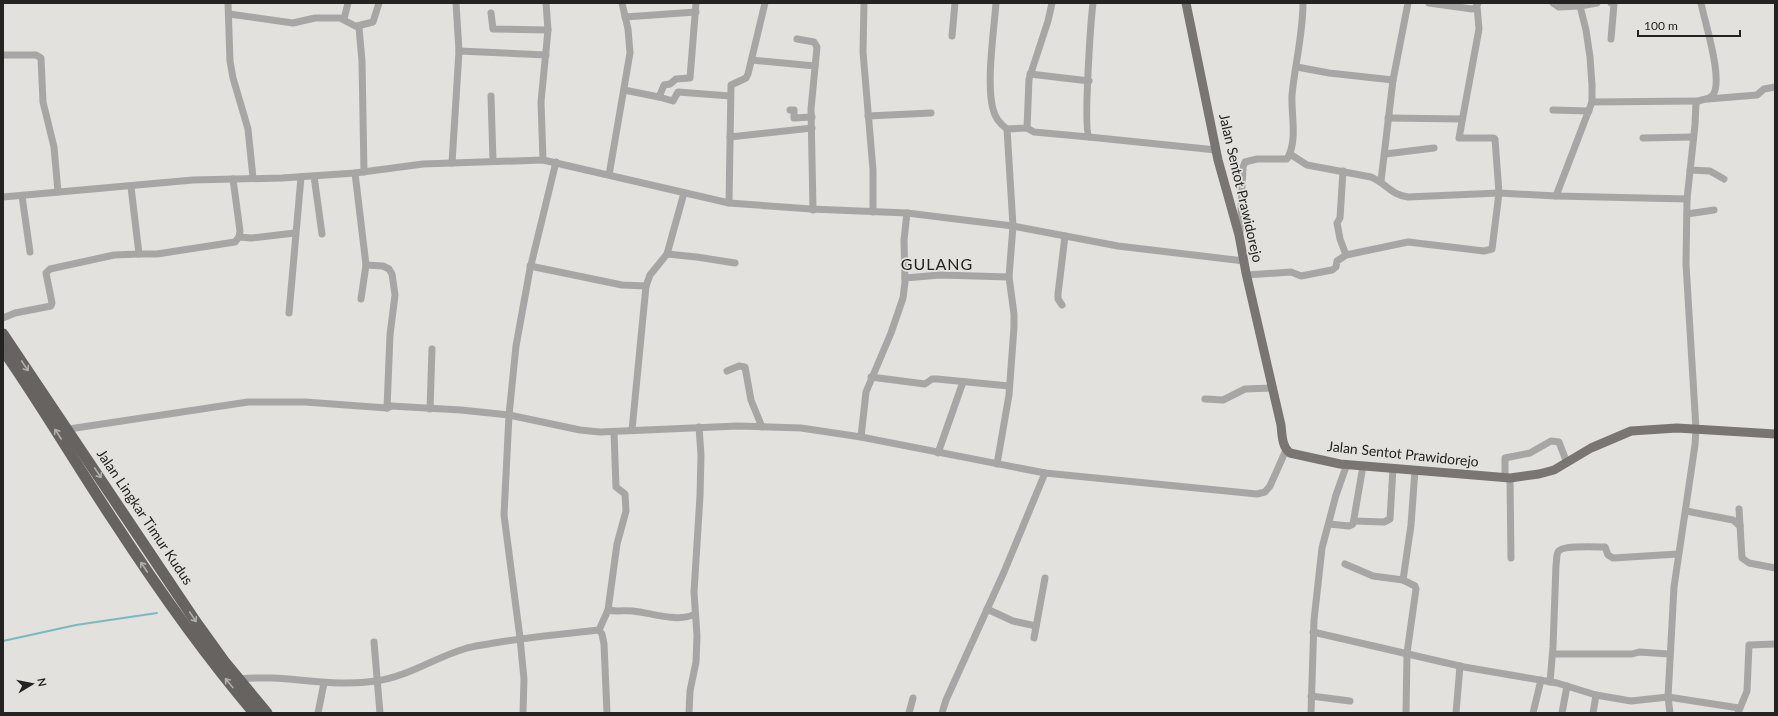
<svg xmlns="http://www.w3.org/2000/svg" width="1778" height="716" viewBox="0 0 1778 716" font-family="Lato,sans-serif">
<rect width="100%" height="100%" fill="#e2e1dd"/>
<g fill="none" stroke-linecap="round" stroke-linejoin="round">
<!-- stream -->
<path stroke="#7cb8c4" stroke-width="2" d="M3,641L76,625L157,613"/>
<!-- minor -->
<g stroke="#a8a6a5" stroke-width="7">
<path d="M228,3L230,61L233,78L248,129L253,178"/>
<path d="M864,3L863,52L873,170V212"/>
<path d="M996,3C994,31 986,83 993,109C995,118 1000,124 1007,129"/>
<path d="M1093,3C1091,19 1083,129 1089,137L1216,150"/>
<path d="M1429,3L1472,9L1475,8L1478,3"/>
<path d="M1611,3L1614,4L1611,39"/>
<path d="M1580,6L1597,3"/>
<path d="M491,13L493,29L548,30"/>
<path d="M229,14L293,23L315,18H340L359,28L362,61L364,172"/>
<path d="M625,17L696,12"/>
<path d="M344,19L348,3"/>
<path d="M357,26L373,22L379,3"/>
<path d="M952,36L955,3"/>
<path d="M797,39L814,42L817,47L811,109L813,210"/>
<path d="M459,51L546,55"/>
<path d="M3,55H36L41,58L43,102L54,147L58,192"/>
<path d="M752,60L815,66"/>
<path d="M1297,67L1329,73L1393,80"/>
<path d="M1030,74L1089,81"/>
<path d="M624,90L659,97L664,85L670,84L676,79L690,78L696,3"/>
<path d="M491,96L493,161"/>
<path d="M659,97L673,101L678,92L730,96"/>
<path d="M1708,99L1757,95L1764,89L1775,87"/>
<path d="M1592,102L1697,101"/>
<path d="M790,110H794V118L812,117"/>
<path d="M1553,110L1589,111"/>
<path d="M868,116L931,113"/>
<path d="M1388,118L1462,119"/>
<path d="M1027,128L1034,132L1089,137"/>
<path d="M730,137L812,128"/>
<path d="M1643,138L1693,137"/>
<path d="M1290,154L1307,165L1371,177C1386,183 1391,195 1408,197L1499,193L1556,196L1592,102V85L1590,57L1586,30L1580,6L1559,7L1553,3"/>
<path d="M1385,154L1434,148"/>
<path d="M543,160L541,102L548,30L546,3"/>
<path d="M452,163L459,51L456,3"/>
<path d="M1690,170L1710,171L1724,179"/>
<path d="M1343,171L1340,218L1337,223L1340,239L1346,255"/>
<path d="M355,173L366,265L383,266L389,269L392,274L395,295L390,335L387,408L391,406L461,410L509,415L516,346L530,269L556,162"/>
<path d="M609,175L630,53L628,29L622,3"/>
<path d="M314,176L322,234"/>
<path d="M1381,181L1393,80L1408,3"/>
<path d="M22,196L30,252"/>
<path d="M1556,196L1687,199"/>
<path d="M3,197L193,180L282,178L355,173L423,164L543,160L729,203L811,209L907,213L1013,226L1118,246L1244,261"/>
<path d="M729,203L731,85L746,78L748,74L765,3"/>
<path d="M1687,214L1714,210"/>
<path d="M1240,232L1243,167L1245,162L1257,159H1287C1298,141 1291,115 1292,95C1295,64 1303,34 1303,3"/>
<path d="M239,237L251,238L295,233"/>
<path d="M139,254H157L235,242L239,237L240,231L233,179"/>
<path d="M667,254L697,257L735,263"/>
<path d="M530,266L622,285L646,286"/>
<path d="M1246,275L1291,272L1301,276L1332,270L1336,267L1337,261L1346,255L1408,242L1484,251L1492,249L1499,193L1495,139L1493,138H1459L1479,29L1477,6"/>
<path d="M905,278L940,275L1009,277"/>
<path d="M361,299L366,265"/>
<path d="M1062,305L1058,299V294L1065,236"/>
<path d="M289,313L301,177"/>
<path d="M3,318L15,313L51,306L52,303L46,273L50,269L114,255L139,254L131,187"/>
<path d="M727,371L739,366L745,367L751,400L762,427"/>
<path d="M871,377L925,384L932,379H937L1009,386"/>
<path d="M1205,399L1223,400L1245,389L1272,388"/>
<path d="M430,409L432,349"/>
<path d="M69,429L248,402H305L387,408"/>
<path d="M632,430L646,286L650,275L667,254L684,193"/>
<path d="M861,437L866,392L891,333L903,298L905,282L904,240L907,213"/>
<path d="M938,453L963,382"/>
<path d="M997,464L1009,395L1014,327V314L1009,277L1013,226L1007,129L1027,128L1029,79L1048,21L1052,3"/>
<path d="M1505,477V458L1530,453L1551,441L1559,442L1567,463"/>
<path d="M1510,478L1511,558"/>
<path d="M1739,509L1742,558L1749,563L1775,568"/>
<path d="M1686,511L1733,520L1740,526"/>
<path d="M1354,521L1384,522L1390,519L1393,468"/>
<path d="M1329,524L1349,526L1353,524L1363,466"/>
<path d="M1345,564L1373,576L1403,580"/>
<path d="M987,609L1013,621L1036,626"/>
<path d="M608,610C616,612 625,610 633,611C652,613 678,623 695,614"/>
<path d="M599,630L602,634L604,644L607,713"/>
<path d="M1313,632L1464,667L1557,683L1596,695L1631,701L1668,697L1739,708"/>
<path d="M1034,638L1045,578"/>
<path d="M374,642L380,713"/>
<path d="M1553,654H1632L1639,652L1669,654"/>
<path d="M240,679C285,674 330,688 376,681C407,677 434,658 464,649C473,646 484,645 494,643C528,637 564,634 599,630L608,610L617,544L626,511L625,494L616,487L614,432"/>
<path d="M1550,682L1553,647L1556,565C1557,561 1556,556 1558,552C1561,545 1597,547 1605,547L1608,555L1613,558L1678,554"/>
<path d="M1311,696L1350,701"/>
<path d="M318,713L324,683"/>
<path d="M523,713L524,679L520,638L504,515L509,415L580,430L600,432L738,426L801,428L861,437L1045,473L1257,494L1265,492L1270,486L1286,450"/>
<path d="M689,713L690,691L696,662L697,636L694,592L700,496L701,455L699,427"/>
<path d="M909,713L913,698"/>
<path d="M942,713L946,700L1004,572L1045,473"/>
<path d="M1311,713L1314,620L1322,548L1336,495L1347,464"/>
<path d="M1406,713L1407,653L1416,589L1415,586L1403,580L1411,525L1415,470"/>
<path d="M1456,713L1460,666"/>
<path d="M1533,713L1541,680"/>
<path d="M1562,713L1567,686"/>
<path d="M1593,713L1596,695"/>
<path d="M1670,713L1668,697L1674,587L1695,445L1696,429L1686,264L1687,199L1695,125L1696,103C1700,98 1707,101 1712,96C1725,83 1704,20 1701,3"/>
<path d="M1738,713L1747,691L1749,645L1775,644"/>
</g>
<!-- major -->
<path stroke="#787572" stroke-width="9" d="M1186,3L1218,160L1239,235L1246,273L1281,425C1282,435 1282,447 1290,453L1340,464L1510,478L1539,474L1554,470L1591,448L1631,431L1677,428L1775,434"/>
<!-- highway -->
<g stroke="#676360" stroke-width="11">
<path d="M3,334L196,622L224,661L267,713"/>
<path d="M3,350C42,406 77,466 115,523C158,589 203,653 254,713"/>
</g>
</g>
<!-- one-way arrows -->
<defs><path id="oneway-shaft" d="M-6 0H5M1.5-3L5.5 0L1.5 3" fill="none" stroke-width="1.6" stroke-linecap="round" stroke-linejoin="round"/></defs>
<g stroke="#b1afab">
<use href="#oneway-shaft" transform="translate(25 366) rotate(56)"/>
<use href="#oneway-shaft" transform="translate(58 434) rotate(-123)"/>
<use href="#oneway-shaft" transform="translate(98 473) rotate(56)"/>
<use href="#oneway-shaft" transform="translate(144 567) rotate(-124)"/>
<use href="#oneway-shaft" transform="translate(193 617) rotate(56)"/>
<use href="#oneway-shaft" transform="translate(229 683) rotate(-130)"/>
</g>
<g text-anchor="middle" stroke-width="3.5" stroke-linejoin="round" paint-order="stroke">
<!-- street labels -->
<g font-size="14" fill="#232321" stroke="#e2e1dd">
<text transform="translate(1241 188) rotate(77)" y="5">Jalan Sentot Prawidorejo</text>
<text transform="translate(1403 454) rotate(6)" y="5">Jalan Sentot Prawidorejo</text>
<text transform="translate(145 517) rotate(56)" y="5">Jalan Lingkar Timur Kudus</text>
</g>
<!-- quarter labels -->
<g font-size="16" letter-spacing="1" fill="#232321" stroke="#e2e1dd">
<text x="937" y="270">GULANG</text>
</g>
</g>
<!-- border -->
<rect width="1778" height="716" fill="none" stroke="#232321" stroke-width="8"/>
<!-- north arrow -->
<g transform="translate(32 684) rotate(80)" stroke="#e2e1dd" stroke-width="3" paint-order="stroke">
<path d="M0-3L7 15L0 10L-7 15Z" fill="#232321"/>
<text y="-6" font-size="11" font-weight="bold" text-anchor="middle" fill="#232321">N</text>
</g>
<!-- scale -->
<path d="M1638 30v6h102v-6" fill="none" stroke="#232321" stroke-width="2"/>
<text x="1644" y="30" font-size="12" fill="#232321" stroke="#e2e1dd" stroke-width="3" paint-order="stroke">100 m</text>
</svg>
